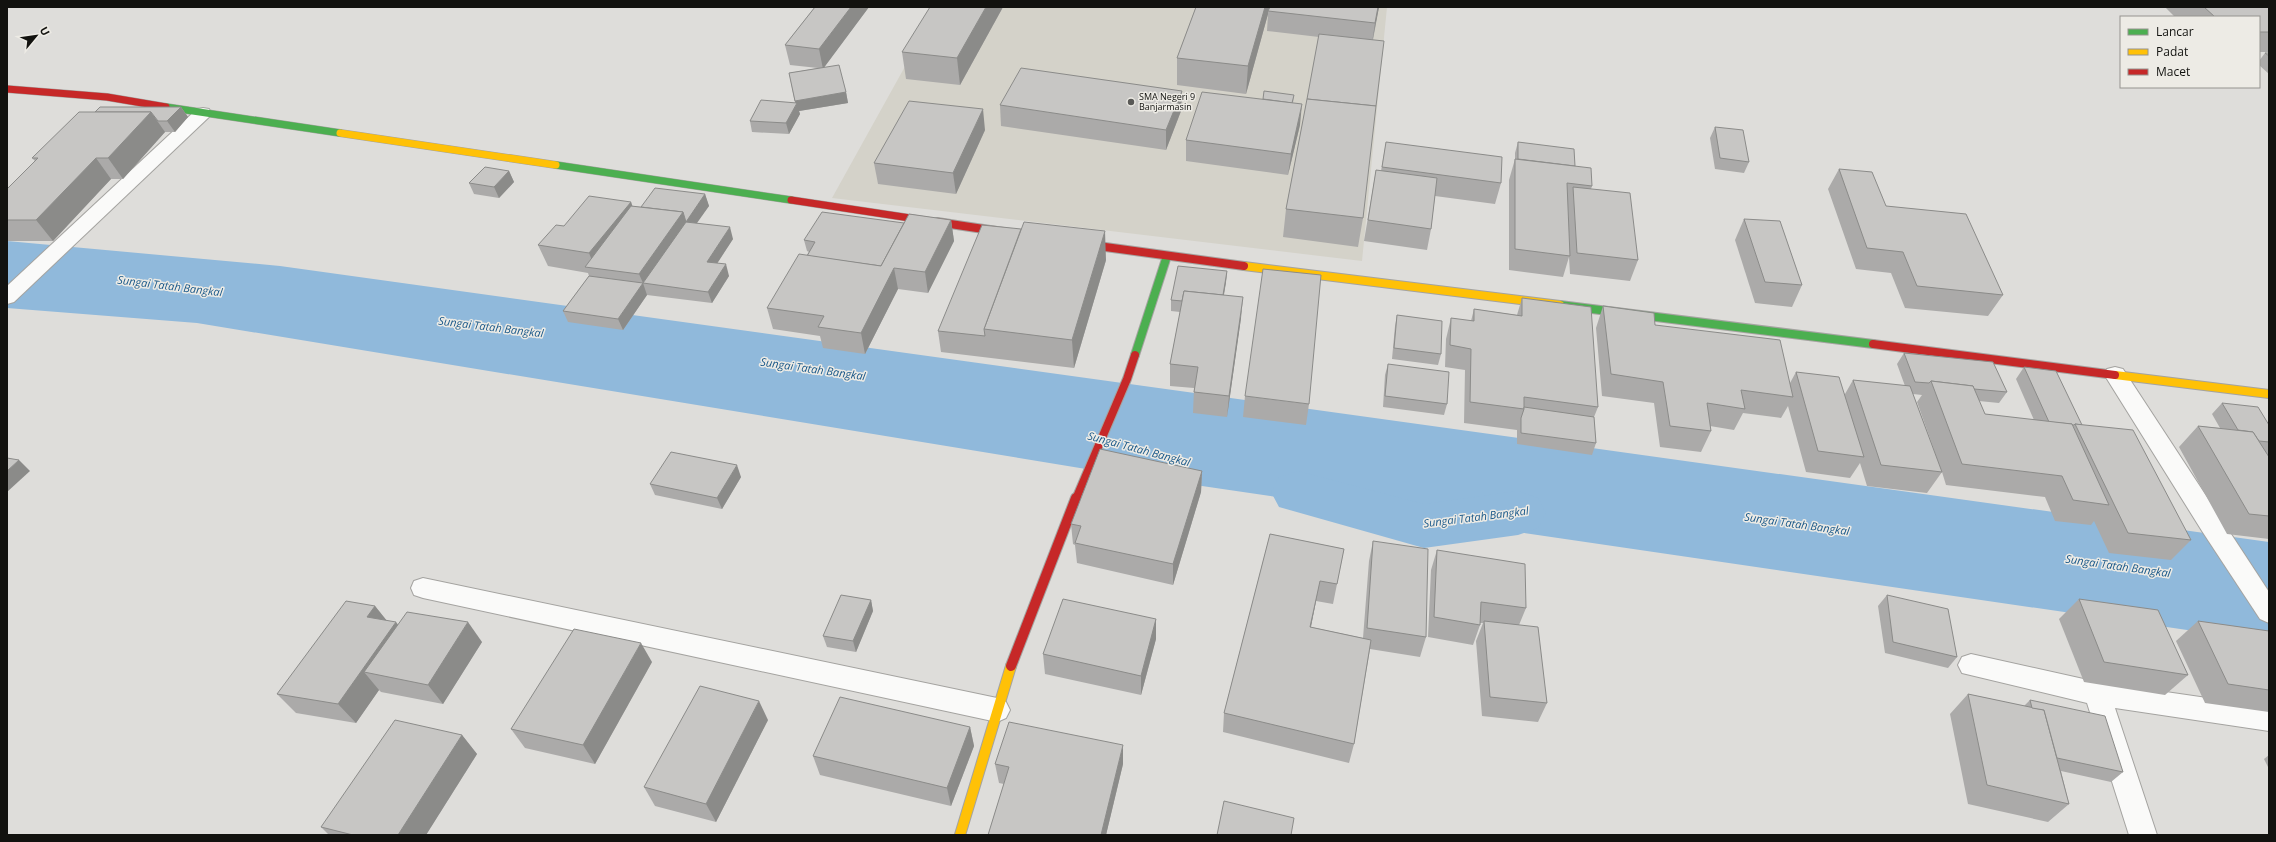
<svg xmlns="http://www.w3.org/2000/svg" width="2276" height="842" viewBox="0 0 2276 842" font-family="'Open Sans',sans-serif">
<rect width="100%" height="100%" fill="#deddda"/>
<!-- built -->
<path fill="#d4d2c9" d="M938,7H1387L1362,261L832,198Z"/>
<!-- water -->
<path fill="#90b9db" d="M7,241L280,266L2269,542V642L1086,469L197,323L7,308Z"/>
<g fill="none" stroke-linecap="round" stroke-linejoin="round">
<!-- canal -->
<path fill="#90b9db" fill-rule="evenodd" d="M1298,471L1424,504L1518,491L1538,498L1546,513L1538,528L1518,535L1424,548L1279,507L1271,492L1279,477Z"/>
<!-- street casing -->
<g stroke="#a4a3a0" stroke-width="2">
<g id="street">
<path d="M203,108L209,109L211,113L209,117L14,302L7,304V286L197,109Z"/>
<path d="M2115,367L2123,369L2269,592V623L2260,619L2202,531L2107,379L2104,374L2107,369Z"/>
<path d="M423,578L997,698L1006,702L1010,710L1006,718L997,722L423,598L414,595L411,588L414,581Z"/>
<path d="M1971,654L2097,682L2269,707V731L2115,708L2157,835H2129L2087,703L1962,673L1958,665L1962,657Z"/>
</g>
</g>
<!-- fast-far1 casing -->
<g stroke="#a4a3a0" stroke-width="8">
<g id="fast-far1">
<path d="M166,107L340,133"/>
<path d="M556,165L791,200"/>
</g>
</g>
<!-- fast casing -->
<g stroke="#a4a3a0" stroke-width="10">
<g id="fast">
<path d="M1560,305L1873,344"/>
<path d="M1135,355L1167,256"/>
</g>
</g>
<!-- slow-far2 casing -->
<g stroke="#a4a3a0" stroke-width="8">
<path id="slow-far2" d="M340,133L556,165"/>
</g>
<!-- slow-far1 casing -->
<g stroke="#a4a3a0" stroke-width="10">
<g id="slow-far1">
<path d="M1244,266L1560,305"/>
<path d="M2115,375L2269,394"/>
</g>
</g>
<!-- slow casing -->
<g stroke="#a4a3a0" stroke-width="12">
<path id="slow" d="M960,835L1011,666"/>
</g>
<!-- jam-far2 casing -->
<g stroke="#a4a3a0" stroke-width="8">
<g id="jam-far2">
<path d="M7,89L107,97L166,107"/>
<path d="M791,200L943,223"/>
</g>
</g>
<!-- jam-far1 casing -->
<g stroke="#a4a3a0" stroke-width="10">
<g id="jam-far1">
<path d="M937,222L1010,233"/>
<path d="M1076,243L1244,266"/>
<path d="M1873,344L2115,375"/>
<path d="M1076,499L1127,379L1135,355"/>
</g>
</g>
<!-- jam casing -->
<g stroke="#a4a3a0" stroke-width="12">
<path id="jam" d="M1011,666L1076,498"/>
</g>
<!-- street -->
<use href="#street" fill="#fafaf9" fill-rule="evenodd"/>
<!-- fast-far1 -->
<use href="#fast-far1" stroke="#4caf50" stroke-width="7"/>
<!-- fast -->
<use href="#fast" stroke="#4caf50" stroke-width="8"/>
<!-- slow-far2 -->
<use href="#slow-far2" stroke="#ffc107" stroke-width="7"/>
<!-- slow-far1 -->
<use href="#slow-far1" stroke="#ffc107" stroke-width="8"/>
<!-- slow -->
<use href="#slow" stroke="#ffc107" stroke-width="10"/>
<!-- jam-far2 -->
<use href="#jam-far2" stroke="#c62828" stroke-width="7"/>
<!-- jam-far1 -->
<use href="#jam-far1" stroke="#c62828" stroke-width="8"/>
<!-- jam -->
<use href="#jam" stroke="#c62828" stroke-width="10"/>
</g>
<!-- wall -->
<g fill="#abaaa9" fill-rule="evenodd">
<path d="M815,7H869L824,67L846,92L848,103L799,111L800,114L789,134L752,132L750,121L795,103L789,73L818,68L790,65L785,45Z"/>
<path d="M1003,7L960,85L906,79L902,52Z"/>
<path d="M1196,7H1379L1373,40L1363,218L1358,247L1283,237L1286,209L1319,37L1267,31L1268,14L1246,94L1177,85V58Z"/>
<path d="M2165,7H2269V52H2259V17H2175Z"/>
<path d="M2265,53H2269V74L2259,65V61Z"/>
<path d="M1182,91L1181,111L1166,150L1001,126L1000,105Z"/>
<path d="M1294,95L1293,103L1300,125L1288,175L1186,161V140L1263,99Z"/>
<path d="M181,107L188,117L175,132H165L123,179H111L53,241H7V189L35,161L32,158L95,112Z"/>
<path d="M1715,127L1749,162L1744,173L1715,169L1710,138Z"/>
<path d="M985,130L956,194L878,184L874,163Z"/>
<path d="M1386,142L1501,183L1495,204L1435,196L1431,229L1427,250L1364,241L1376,170L1381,171Z"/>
<path d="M1518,142L1575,166L1592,186L1591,189L1638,260L1630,281L1570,274L1569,257L1563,277L1509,270V180L1515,159V153Z"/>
<path d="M1839,169L1886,206L2003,295L1988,316L1905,308L1891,273L1856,269L1828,189Z"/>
<path d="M509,171L514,182L499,198L474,194L469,183Z"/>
<path d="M705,194L709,206L696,223L733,239L717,263L729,276L712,303L647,295L623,330L568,322L563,311L589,276L588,273L548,266L538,245L564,226L631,202L632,206L641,207Z"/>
<path d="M1744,219L1802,285L1792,307L1755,303L1735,240Z"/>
<path d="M951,220L954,241L928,293L898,289L865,354L823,348L820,336L773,329L767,308L809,252L807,251L804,240L904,223Z"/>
<path d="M1106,260L1074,368L941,352L938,331Z"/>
<path d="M1227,271L1226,282L1224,295L1241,318L1227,417L1193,413L1194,388L1170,386V364L1180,312L1171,311V300Z"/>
<path d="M1522,298L1598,407L1594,417L1596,443L1592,455L1517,444V430L1464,423L1465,370L1445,367L1446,339L1451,318L1471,321L1474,309L1517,315Z"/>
<path d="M1603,306L1655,325L1790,383L1796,372L1845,394L1853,380L1905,386L1897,364L1904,353L2007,392L1999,403L1979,401L1985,414L2034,420L2016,379L2024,367L2082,425L2191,540L2171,560L2109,553L2094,521L2091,525L2055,521L2045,497L1946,485L1942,472L1927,493L1867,486L1860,463L1850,478L1806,472L1788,406L1781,418L1743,413L1734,430L1710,426L1711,431L1701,452L1660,447L1654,403L1602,396L1596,328ZM1913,394L1922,395L1917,402L1937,458Z"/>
<path d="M1397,315L1441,354L1438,365L1392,359L1395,326Z"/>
<path d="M1388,364L1447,404L1444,415L1383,407L1385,375Z"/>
<path d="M1245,396L1309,404L1306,425L1243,417Z"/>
<path d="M2222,403L2269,425V454H2267L2269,457V539L2227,534L2179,447L2198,426L2220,428L2212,414Z"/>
<path d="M1202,471L1201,492L1173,585L1077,563L1075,545L1073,544L1071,524Z"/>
<path d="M741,477L722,509L655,495L650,484Z"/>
<path d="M1270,534L1344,549L1333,604L1316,601L1311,627L1363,638L1369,561L1373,541L1426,637L1420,657L1370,649L1354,744L1349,763L1223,732L1224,713Z"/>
<path d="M1437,550L1526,608L1519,625L1547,703L1538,722L1482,716L1476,641L1483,623H1480V625L1473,645L1428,637L1431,570Z"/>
<path d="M1887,595L1957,657L1948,668L1885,653L1878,606Z"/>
<path d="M2079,599L2188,675L2165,695L2084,682L2059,619Z"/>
<path d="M871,600L873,611L856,652L827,647L823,636Z"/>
<path d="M375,606L387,621L398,625L482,642L443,704L381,692L379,690L356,723L296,713L277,694Z"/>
<path d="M1156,619V639L1141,695L1045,674L1043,654Z"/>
<path d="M2198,621L2269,631V712L2205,703L2176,641Z"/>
<path d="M652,662L595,764L525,748L511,729Z"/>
<path d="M1968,694L2024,706L2030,700L2123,772L2111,782L2061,771L2069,804L2048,822L1968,804L1950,714Z"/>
<path d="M768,720L716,822L655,806L644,787Z"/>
<path d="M970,727L974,746L951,806L820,775L813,756Z"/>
<path d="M462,735L477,754L426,835H329L321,827Z"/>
<path d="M2269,755V769L2264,759Z"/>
<path d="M995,764H1123L1106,835H988L1004,784L999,783Z"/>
</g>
<!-- shaded-wall -->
<g fill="#8b8b89">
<path d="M851,7H869L823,69L819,49Z"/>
<path d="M986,7H1003L960,85L957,58Z"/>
<path d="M1265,7H1270L1268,11V14L1246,94L1248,66Z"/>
<path d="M1378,7H1379L1372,43L1375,23Z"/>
<path d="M1182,91L1181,111L1166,150V130Z"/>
<path d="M846,92L848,103L799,111L800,114L789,134L786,123L796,105L795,101Z"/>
<path d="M1302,104L1300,125L1288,175L1291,154Z"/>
<path d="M181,107L188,117L175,132L167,121Z"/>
<path d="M983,109L985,130L956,194L953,173Z"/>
<path d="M151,112L165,132L123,179L108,158Z"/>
<path d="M96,158L111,179L53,241L36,220Z"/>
<path d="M509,171L514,182L499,198L494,187Z"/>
<path d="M705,194L709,206L690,233L686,222Z"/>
<path d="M631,202L636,216L595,268L589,253Z"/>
<path d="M683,212L690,233L643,283L647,295L623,330L618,319L643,283L639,274Z"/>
<path d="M951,220L954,241L928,293L925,272Z"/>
<path d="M910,224L894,268L898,289L865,354L861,333Z"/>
<path d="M730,227L733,239L711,273L707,262Z"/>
<path d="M1105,231L1106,260L1074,368L1072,340Z"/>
<path d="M726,264L729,276L712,303L708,292Z"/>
<path d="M1227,271L1226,282L1220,316L1221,305Z"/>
<path d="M1243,297L1241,318L1227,417L1229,396Z"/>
<path d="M19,460L30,471L7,492V471Z"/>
<path d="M737,465L741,477L722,509L717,498Z"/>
<path d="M1202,471L1201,492L1173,585V564Z"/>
<path d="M1320,581L1307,646L1310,627Z"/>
<path d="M871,600L873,611L856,652L853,641Z"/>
<path d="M375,606L391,626L367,617Z"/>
<path d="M1156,619V639L1141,695V676Z"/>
<path d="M396,622L411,642L364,672L379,690L356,723L338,704Z"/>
<path d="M468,622L482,642L443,704L428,685Z"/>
<path d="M641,643L652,662L595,764L583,745Z"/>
<path d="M759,701L768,720L716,822L706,804Z"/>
<path d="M970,727L974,746L951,806L947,788Z"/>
<path d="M462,735L477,754L426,835H398Z"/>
<path d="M1123,745V764L1106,835H1101Z"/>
</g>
<!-- building -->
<g fill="#c7c6c4" stroke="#8b8b89">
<path d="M815,7H851L819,49L785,45Z"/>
<path d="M930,7H986L957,58L902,52Z"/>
<path d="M1196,7H1265L1248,66L1177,58Z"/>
<path d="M1270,7H1378L1375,23L1268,11Z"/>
<path d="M2204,7H2269V32H2259V17H2215Z"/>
<path d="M1319,34L1384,41L1376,106L1307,99Z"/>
<path d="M2265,53H2269V56Z"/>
<path d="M839,65L846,92L795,101L789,73Z"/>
<path d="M1021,68L1182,91L1166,130L1000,105Z"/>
<path d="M1264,91L1294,95L1292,103L1263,99Z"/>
<path d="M1202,92L1302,104L1291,154L1186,140Z"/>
<path d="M1307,99L1376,106L1363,218L1286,209Z"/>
<path d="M761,100L797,103L786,123L750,121Z"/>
<path d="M909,101L983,109L953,173L874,163Z"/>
<path d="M100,107H181L167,121H158L151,112H95Z"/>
<path d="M79,112H151L108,158H96L36,220H7V189L38,158H32Z"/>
<path d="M1715,127L1743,130L1749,162L1720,158Z"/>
<path d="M1386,142L1502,157L1501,183L1382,167Z"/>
<path d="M1518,142L1574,149L1575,166L1518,159Z"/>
<path d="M1515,159L1591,168L1592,186L1567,183L1570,256L1515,249Z"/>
<path d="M485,167L509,171L494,187L469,183Z"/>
<path d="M1839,169L1872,172L1886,206L1966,214L2003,295L1917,286L1903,252L1867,248Z"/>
<path d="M1376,170L1437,178L1431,229L1368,220Z"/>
<path d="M1573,187L1630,193L1638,260L1577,253Z"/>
<path d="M655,188L705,194L686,222L683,212L641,207Z"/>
<path d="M589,196L631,202L589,253L538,245L556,225L564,226Z"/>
<path d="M631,206L683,212L639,274L585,267Z"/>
<path d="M822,212L904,223L881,266L807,256L815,242L804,240Z"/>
<path d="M909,214L951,220L925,272L894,268L861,333L818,327L824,316L767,308L799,254L881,266Z"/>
<path d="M1744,219L1780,221L1802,285L1765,282Z"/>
<path d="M686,222L730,227L707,262L726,264L708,292L643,283Z"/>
<path d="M1024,222L1105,231L1072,340L984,329Z"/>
<path d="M982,225L1021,229L984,329L985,336L938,331Z"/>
<path d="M1178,266L1227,271L1223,295L1184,291L1182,301L1171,300Z"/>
<path d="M1263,269L1321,275L1309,404L1245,396Z"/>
<path d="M589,276L643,283L618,319L563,311Z"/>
<path d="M1184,291L1243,297L1229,396L1194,392L1198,367L1170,364Z"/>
<path d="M1522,298L1591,307L1598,407L1524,397V409L1470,402L1471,349L1450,345L1451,318L1474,321V309L1522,316Z"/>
<path d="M1603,306L1654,313L1655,325L1780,340L1793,397L1741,390L1745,409L1707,403L1711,431L1670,426L1663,382L1611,374Z"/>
<path d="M1397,315L1442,321L1441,354L1394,348Z"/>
<path d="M1904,353L1993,362L2007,392L1974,389L1973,386L1931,381L1929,383L1915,382Z"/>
<path d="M1388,364L1449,372L1447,404L1385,396Z"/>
<path d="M2024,367L2056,371L2082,425L2075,424L2074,425H2072V424L2049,422Z"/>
<path d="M1796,372L1839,377L1864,457L1818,451Z"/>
<path d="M1853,380L1910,386L1942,472L1881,465Z"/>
<path d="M1931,381L1973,386L1985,414L2072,424L2109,505L2073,500L2062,476L1962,464Z"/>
<path d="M2222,403L2258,407L2269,425V442L2259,441L2253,432L2238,430Z"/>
<path d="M1524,407L1594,417L1596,443L1521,433V418L1524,409Z"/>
<path d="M2075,424L2133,430L2191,540L2128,533Z"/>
<path d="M2198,426L2253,432L2269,457V516L2249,514Z"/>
<path d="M1100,449L1202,471L1173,564L1075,543L1081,526L1071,524Z"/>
<path d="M671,452L737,465L717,498L650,484Z"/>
<path d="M7,458L19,460L7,471Z"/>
<path d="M1270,534L1344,549L1337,584L1320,581L1310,627L1371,640L1354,744L1224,713Z"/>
<path d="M1373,541L1428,549L1426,637L1367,628Z"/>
<path d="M1437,550L1525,564L1526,608L1481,602L1480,625L1434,617Z"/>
<path d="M841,595L871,600L853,641L823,636Z"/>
<path d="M1887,595L1948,609L1957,657L1893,642Z"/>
<path d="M1063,599L1156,619L1141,676L1043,654Z"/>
<path d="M2079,599L2158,610L2188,675L2104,662Z"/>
<path d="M346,601L375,606L367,617L396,622L338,704L277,694Z"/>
<path d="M407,612L468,622L428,685L364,672Z"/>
<path d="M1484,621L1538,627L1547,703L1490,697Z"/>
<path d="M2198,621L2269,631V690L2228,684Z"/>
<path d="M574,629L641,643L583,745L511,729Z"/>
<path d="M700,686L759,701L706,804L644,787Z"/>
<path d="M1968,694L2044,710L2069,804L1987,785Z"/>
<path d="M840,697L970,727L947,788L813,756Z"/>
<path d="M2030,700L2105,716L2123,772L2057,758L2044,710L2032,708Z"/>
<path d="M395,720L462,735L398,835H353L321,827Z"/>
<path d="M1009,722L1123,745L1101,835H988L1009,767L995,764Z"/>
<path d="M1224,801L1294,818L1291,835H1217Z"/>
</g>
<!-- markers -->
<circle fill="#595956" stroke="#edebe5" stroke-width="1.5" cx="1131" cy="102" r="4"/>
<g text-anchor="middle" stroke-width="3" stroke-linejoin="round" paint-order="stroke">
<!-- far-poi labels -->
<g font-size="9" fill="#12120f" stroke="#edebe5" text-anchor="start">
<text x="1139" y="100">SMA Negeri 9<tspan x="1139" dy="10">Banjarmasin</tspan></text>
</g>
<!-- water labels -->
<g font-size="11" font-style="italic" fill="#195889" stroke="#edebe5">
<text transform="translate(170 286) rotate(7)" y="4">Sungai Tatah Bangkal</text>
<text transform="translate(491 327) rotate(7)" y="4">Sungai Tatah Bangkal</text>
<text transform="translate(813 369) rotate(8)" y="4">Sungai Tatah Bangkal</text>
<text transform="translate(1139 449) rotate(15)" y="4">Sungai Tatah Bangkal</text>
<text transform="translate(1476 517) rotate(-7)" y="4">Sungai Tatah Bangkal</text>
<text transform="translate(1797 524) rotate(8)" y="4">Sungai Tatah Bangkal</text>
<text transform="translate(2118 566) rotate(8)" y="4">Sungai Tatah Bangkal</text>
</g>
</g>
<!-- border -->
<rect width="2276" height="842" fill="none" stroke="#12120f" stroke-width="16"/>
<!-- legend -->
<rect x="2120" y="16" width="140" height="72" fill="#edebe5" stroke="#95948f"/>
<rect x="2128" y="29" width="20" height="6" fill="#4caf50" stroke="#95948f"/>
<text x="2156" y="36" font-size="12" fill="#12120f">Lancar</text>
<rect x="2128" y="49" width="20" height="6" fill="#ffc107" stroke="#95948f"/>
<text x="2156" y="56" font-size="12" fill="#12120f">Padat</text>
<rect x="2128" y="69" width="20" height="6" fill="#c62828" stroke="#95948f"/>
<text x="2156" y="76" font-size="12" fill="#12120f">Macet</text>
<!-- north arrow -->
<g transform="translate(36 36) rotate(61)" stroke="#edebe5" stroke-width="3" paint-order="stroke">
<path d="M0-3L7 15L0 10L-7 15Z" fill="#12120f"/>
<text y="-6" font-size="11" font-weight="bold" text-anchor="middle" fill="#12120f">U</text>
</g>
</svg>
